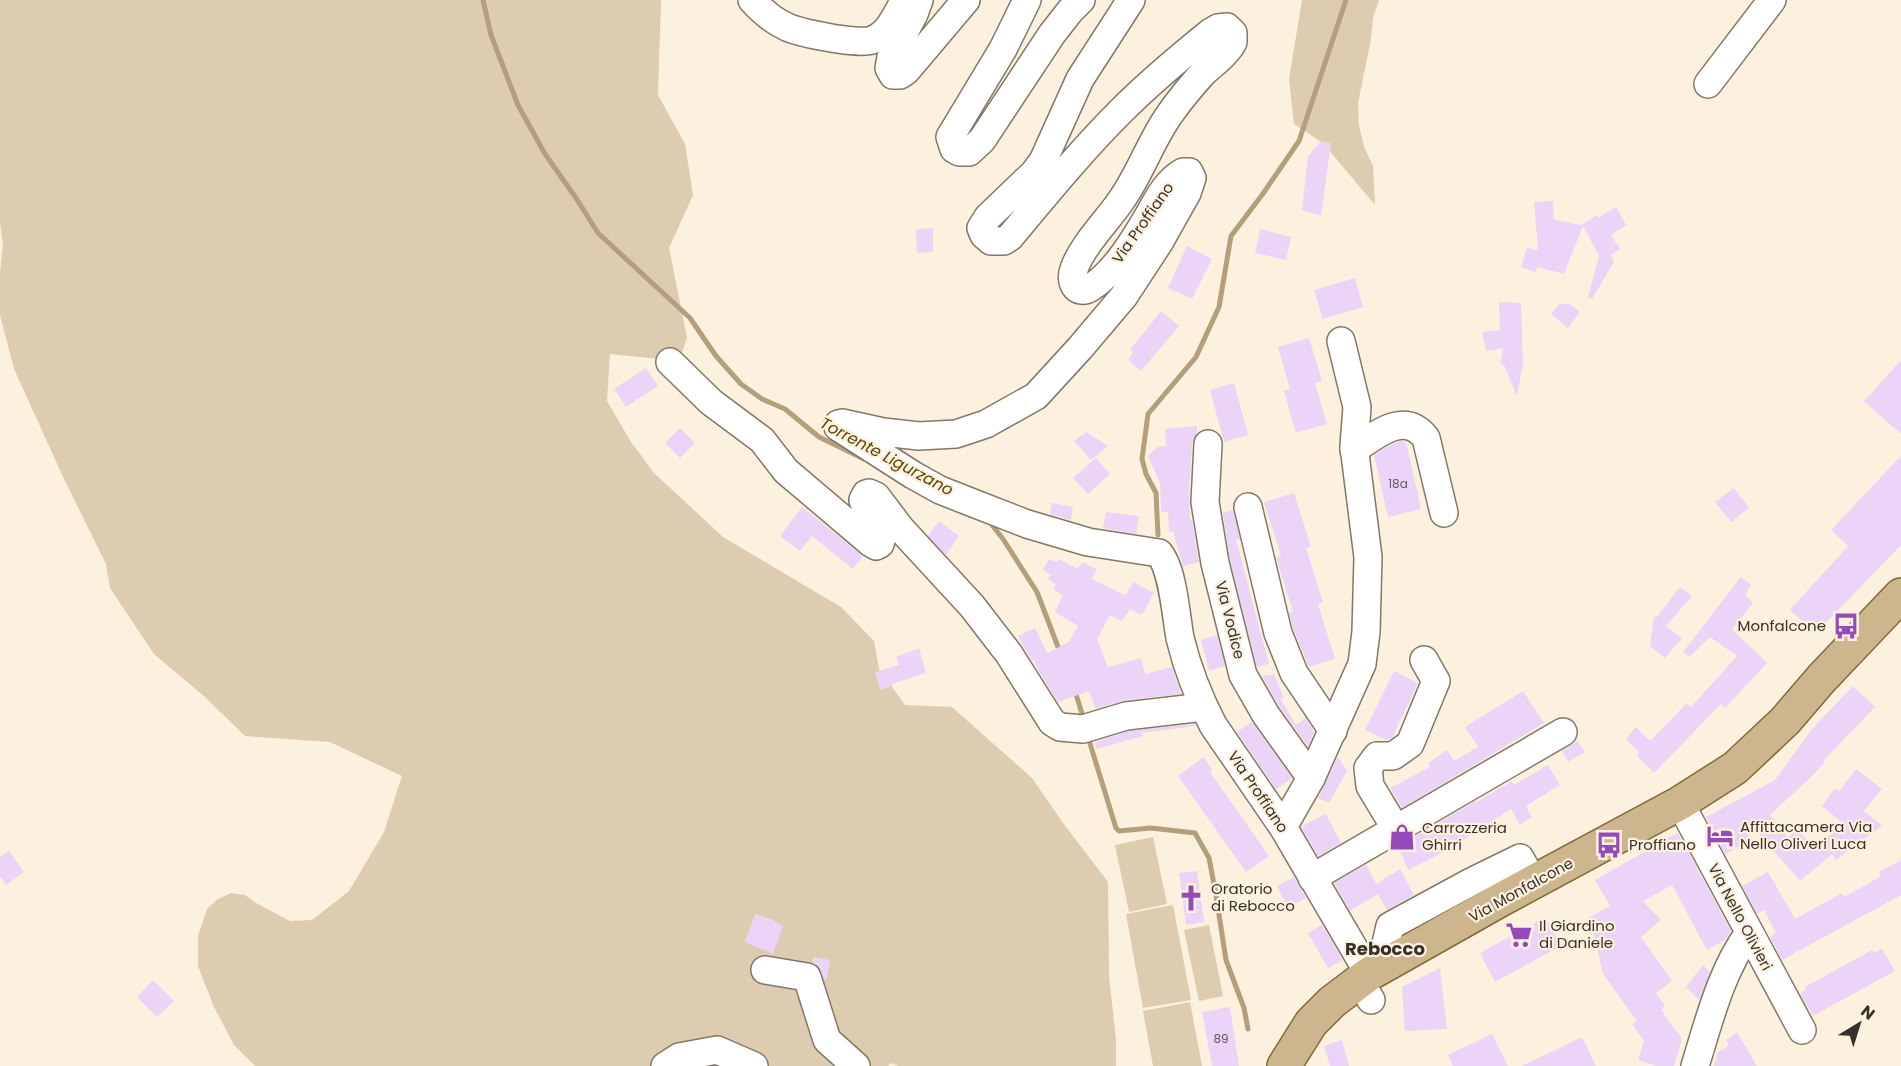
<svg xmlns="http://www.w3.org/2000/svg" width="1901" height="1066" viewBox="0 0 1901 1066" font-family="Poppins,sans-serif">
<rect width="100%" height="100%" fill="#fcf1df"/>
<!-- green -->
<g fill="#ddccb0">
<path d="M0,0H661L658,95L685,144L693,195L669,248L687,338L679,361L610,354L607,401L631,442L654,473L723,537L841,607L874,641L879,669L905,705L952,707L1032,778L1063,823L1108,882L1109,976L1116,1040V1066H899L890,1063L888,1066H255L234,1045L214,1007L198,966V936L207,909L218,899L231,893L245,895L256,903L290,921L312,920L349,891L384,832L402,776L330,742L245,736L205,697L154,654L110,588L106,564L64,479L14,369L0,315V272L3,244L0,223Z"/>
<path d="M1302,0H1379L1373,18L1371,39L1358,103L1359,125L1364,147L1373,166L1375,205L1323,143L1294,124L1289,79Z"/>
<path d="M1153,837L1167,904L1129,912L1115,845Z"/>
<path d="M1173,905L1191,1000L1143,1008L1126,914Z"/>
<path d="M1209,925L1223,996L1199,1001L1184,930Z"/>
<path d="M1190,1002L1202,1066H1153L1143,1011Z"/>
</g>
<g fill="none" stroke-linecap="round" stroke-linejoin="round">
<!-- stream -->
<g stroke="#b39f7c" stroke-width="5">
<path d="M483,0L491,35L518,105L545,154L576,198L598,233L690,318L716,356L741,384L762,399L785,409L819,437L864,459"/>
<path d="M989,521L1003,539L1037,592L1060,652"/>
<path d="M1158,535L1156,493L1146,474L1142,459L1148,414L1196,357L1219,307L1231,236L1262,195L1299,141L1346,0"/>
<path d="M1075,691L1084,720"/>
<path d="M1088,737L1116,828L1119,831L1151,828L1195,833L1209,858L1216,895L1226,960L1244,1008L1248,1029"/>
</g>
</g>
<!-- building -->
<g fill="#ebd4f7">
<path d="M1321,141L1331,143L1321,216L1302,210L1308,156Z"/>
<path d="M1553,201L1554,220L1582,225L1596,215L1598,218L1616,207L1626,225L1611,235L1620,249L1611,255L1614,262L1592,299L1588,297L1599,256L1583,226L1564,274L1537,267L1536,272L1521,267L1527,248L1538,250L1534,202Z"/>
<path d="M933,228V252L917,253L916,229Z"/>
<path d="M1260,229L1291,237L1286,260L1255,253Z"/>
<path d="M1187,246L1212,259L1192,299L1168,288Z"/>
<path d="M1355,278L1363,307L1323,319L1314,290Z"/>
<path d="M1499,302L1521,303L1523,363L1517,396L1504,365L1500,364L1503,348L1486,351L1482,332L1500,330Z"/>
<path d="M1559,304H1570L1580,312L1568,328L1551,314Z"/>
<path d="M1161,311L1179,326L1141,371L1128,360L1133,352L1130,350Z"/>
<path d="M1309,338L1322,381L1315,383L1327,424L1296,433L1284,391L1290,389L1278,347Z"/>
<path d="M1901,360V434L1864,401Z"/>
<path d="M646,368L658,386L626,407L614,389Z"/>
<path d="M1234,383L1248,435L1224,442L1210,390Z"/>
<path d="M1197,426V433L1192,443L1190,481H1189L1190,520H1192L1199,562L1183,566L1173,531L1169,532L1168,512H1161L1160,483L1148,456L1157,447L1166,446L1165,429Z"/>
<path d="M680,428L695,443L680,458L665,443Z"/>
<path d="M1086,432L1108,446L1091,460L1074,441Z"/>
<path d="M1401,441L1406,442L1421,509L1388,517L1374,455L1388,446Z"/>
<path d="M1901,456V545L1816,633L1790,610L1848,546L1831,530Z"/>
<path d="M1096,458L1110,474L1088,494L1073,478Z"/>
<path d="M1734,488L1749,508L1731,522L1715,502Z"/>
<path d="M1294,493L1311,547L1306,548L1323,602L1318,604L1335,659L1309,667L1293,628L1289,613L1293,612L1276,557L1281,556L1264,502Z"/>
<path d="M1052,503L1073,507L1071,520L1050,514Z"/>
<path d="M802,507L863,556L853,569L812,536L800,551L780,536Z"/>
<path d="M1233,510L1240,539L1236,540L1269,664L1257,667L1230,560L1223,513Z"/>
<path d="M1106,512L1139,516L1136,534L1103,528Z"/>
<path d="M939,521L959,536L946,555L928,536Z"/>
<path d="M1049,559L1057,562L1059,559L1078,569L1082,562L1097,569L1092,579L1125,595L1133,582L1154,593L1142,615L1130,609L1122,621L1110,615L1097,639L1108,667L1141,658L1145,674L1172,667L1181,694L1124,700L1096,709L1089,691L1058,702L1037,668L1034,660L1032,661L1018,636L1035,628L1047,653L1069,642L1078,626L1055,612L1063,595L1054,590L1056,584L1048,580L1050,575L1043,570Z"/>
<path d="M1741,577L1751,585L1745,595L1753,603L1732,629L1767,663L1725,708L1721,704L1654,773L1637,756L1639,752L1626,739L1636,727L1650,741L1687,703L1691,707L1737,656L1710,637L1689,657L1683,652Z"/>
<path d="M1680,587L1692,596L1666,626L1682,638L1665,658L1650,646L1654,616L1656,618Z"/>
<path d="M1217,635L1225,666L1209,671L1201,640Z"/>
<path d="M919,648L926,673L892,684L893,686L880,690L875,672L899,665L896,657Z"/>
<path d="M1394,671L1418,683L1392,738L1386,740L1365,730Z"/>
<path d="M1274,674L1284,698L1281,700L1296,725L1306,718L1314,732L1308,746L1279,706L1262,676Z"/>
<path d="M1853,686L1875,707L1823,761L1825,762L1810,778L1770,815L1788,838L1797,829L1813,847L1845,825L1822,806L1835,788L1839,791L1856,769L1882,789L1864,811L1882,826L1836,860L1832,854L1800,881L1748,822L1743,826L1751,840L1725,854L1706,817L1775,780L1812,729Z"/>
<path d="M1523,691L1544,723L1402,808L1390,788L1430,767L1428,763L1447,750L1454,761L1478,747L1465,727Z"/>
<path d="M1252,722L1292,778L1276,789L1237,732Z"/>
<path d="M1195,724L1196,726L1142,733L1143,736L1097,749L1094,742L1129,731Z"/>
<path d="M1578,741L1585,752L1568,762L1562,751Z"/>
<path d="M1204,757L1212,770L1210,772L1269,856L1246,872L1178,776Z"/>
<path d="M1338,757L1347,771L1329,803L1318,798Z"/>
<path d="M1548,765L1560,785L1526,806L1532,817L1520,825L1511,809L1448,850L1408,870L1398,846L1476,801L1477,802L1512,781L1514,785Z"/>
<path d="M1326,814L1341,843L1318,856L1301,827Z"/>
<path d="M1678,833L1731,931L1725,940L1707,950L1672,885L1643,901L1661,920L1641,937L1672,981L1656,993L1665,1006L1661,1010L1682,1039L1674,1066H1657L1638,1060L1644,1041L1632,1024L1637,1021L1603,974L1590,917L1610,906L1595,880Z"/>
<path d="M9,851L24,872L6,885L0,876V857Z"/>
<path d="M1901,860V895L1782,960L1770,937L1776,933L1764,910L1757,914L1742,886L1768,872L1795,919L1842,893L1844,897L1871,882L1881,876L1879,872Z"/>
<path d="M1366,865L1376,884L1400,869L1414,895L1387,910L1378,894L1350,911L1334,883Z"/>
<path d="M1197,871L1204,922L1186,925L1179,873Z"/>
<path d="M1294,877L1306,898L1288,908L1277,886Z"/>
<path d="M755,914L773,920L783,926L773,954L745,942Z"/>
<path d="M1545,917L1561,946L1495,982L1480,953Z"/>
<path d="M1322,925L1343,960L1328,968L1308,933Z"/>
<path d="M1882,949L1895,971L1813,1016L1800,993L1806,990L1805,987L1872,950L1874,953Z"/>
<path d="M813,957L830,960L827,979H824L818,966L812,963Z"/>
<path d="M1703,965L1710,972L1699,1000L1686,987Z"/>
<path d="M1440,968L1447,1029L1405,1031L1402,987Z"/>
<path d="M153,980L174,1001L157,1017L137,997Z"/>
<path d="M1230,1007L1239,1066H1212L1202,1012Z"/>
<path d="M1737,1032L1757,1066H1714L1718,1052L1729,1046L1726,1040Z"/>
<path d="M1492,1034L1508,1066H1453L1448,1055Z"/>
<path d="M1582,1037L1596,1066H1522Z"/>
<path d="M1342,1040L1349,1066H1330L1324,1046Z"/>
</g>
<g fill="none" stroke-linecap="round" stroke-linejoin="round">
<!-- minor casing -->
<g stroke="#827868" stroke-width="30">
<g id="minor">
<path d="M752,0C761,10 772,20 785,26C798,33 859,45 872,40C888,34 894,19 902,5"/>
<path d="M919,0L914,14L891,57L889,68L893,75H900L906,71L966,0"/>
<path d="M1027,0L1003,49L950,137L954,149L959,152H969L982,140L1052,34L1070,11L1081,0"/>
<path d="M1131,0L1080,79L1043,161L1034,173L988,217L981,228L984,235L991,241H1004L1010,237C1046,194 1081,151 1121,111C1149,83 1180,57 1211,32L1218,28L1227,27L1233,33V42L1230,47C1223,57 1213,64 1204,72C1193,84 1182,97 1172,111C1151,139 1141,173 1120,202C1106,222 1082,246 1074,269C1069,281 1076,296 1090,288C1115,273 1136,237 1150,213C1159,197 1167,181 1183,172H1189L1192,178L1187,193L1160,241L1124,296L1080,348L1036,396L986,424L956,434L919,436L883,432L842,423L838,424V427L913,475L940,490L973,503L1027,524L1088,542L1159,553C1173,569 1176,616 1180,638C1187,667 1199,698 1213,725L1283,827L1369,974"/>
<path d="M1708,84L1772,0"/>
<path d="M670,362L711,402L762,440L786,471L871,543L876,546L880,544C887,528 867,515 863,500L866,494L869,493L876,496L901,529L972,606L1009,654L1052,722L1060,727L1083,729L1126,716L1204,707"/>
<path d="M1208,444L1205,502L1215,563L1243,675L1266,715L1311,778"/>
<path d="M1354,450C1376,435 1404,410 1426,438L1444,513"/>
<path d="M1248,507L1278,633L1294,673L1333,731"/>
<path d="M1680,803L1802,1030"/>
<path d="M1283,827L1311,778L1362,664L1366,632L1368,557L1354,446L1357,407L1341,341"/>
<path d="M1396,829L1370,786L1368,768L1377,756H1393L1410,744L1436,681L1424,660"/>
<path d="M1312,878L1563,732"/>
<path d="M1380,969L1390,926L1471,882L1520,858L1534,883"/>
<path d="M765,970L807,977L827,1040L856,1066"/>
<path d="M1360,982L1371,1000"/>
<path d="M665,1066L679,1057L717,1050L754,1066"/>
<path d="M1695,1066C1709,1021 1721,971 1749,933"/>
</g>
</g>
<!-- major casing -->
<g stroke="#826939" stroke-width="36">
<path id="major" d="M1284,1066L1311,1023L1332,1002L1369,974L1500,900L1680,803L1735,768L1785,721L1822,678L1901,595"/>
</g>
<!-- minor -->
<use href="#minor" stroke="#fff" stroke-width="27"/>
<!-- major -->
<use href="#major" stroke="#cdb68d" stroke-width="33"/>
</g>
<!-- icons -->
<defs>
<g id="bus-bare" transform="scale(2.07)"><path d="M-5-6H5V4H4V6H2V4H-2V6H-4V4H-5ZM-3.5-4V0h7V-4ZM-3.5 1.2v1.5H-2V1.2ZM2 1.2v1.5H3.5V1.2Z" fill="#9649ba" stroke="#fcf1df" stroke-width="2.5" paint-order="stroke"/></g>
<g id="hotel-bare" transform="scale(2.07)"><path d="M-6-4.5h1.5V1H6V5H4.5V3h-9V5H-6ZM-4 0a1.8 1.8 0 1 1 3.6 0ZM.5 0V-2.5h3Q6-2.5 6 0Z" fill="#9649ba" stroke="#fcf1df" stroke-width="2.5" paint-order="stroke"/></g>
<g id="shop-bare" transform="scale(2.07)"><path d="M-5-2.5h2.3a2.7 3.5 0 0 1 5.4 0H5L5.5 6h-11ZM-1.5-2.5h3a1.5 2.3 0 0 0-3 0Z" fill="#9649ba" stroke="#fcf1df" stroke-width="2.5" paint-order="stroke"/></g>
<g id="church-bare" transform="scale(2.07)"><path d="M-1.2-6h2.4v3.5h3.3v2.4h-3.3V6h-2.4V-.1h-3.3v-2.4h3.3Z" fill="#9649ba" stroke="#fcf1df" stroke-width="2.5" paint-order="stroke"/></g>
<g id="supermarket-bare" transform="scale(2.07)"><path d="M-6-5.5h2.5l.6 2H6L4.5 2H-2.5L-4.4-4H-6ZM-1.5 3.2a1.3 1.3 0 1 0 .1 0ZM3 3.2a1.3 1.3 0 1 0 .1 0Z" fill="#9649ba" stroke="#fcf1df" stroke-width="2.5" paint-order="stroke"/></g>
</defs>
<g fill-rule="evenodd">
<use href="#bus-bare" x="1846" y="626"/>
<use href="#hotel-bare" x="1720" y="836"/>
<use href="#shop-bare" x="1402" y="837"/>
<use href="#bus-bare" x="1609" y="845"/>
<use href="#church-bare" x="1191" y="898"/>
<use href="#supermarket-bare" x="1519" y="935"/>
</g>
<g text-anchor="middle" stroke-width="4.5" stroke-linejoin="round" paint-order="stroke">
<!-- number labels -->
<g font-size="12" fill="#635a5e">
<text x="1398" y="488">18a</text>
<text x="1221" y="1043">89</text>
</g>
<!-- street labels -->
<g font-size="15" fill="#36322b" stroke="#fcf1df">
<text transform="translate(1143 223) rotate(-55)" y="5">Via Proffiano</text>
<text transform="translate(1230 620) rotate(76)" y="5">Via Vodice</text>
<text transform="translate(1258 792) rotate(56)" y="5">Via Proffiano</text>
<text transform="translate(1521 890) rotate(-29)" y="5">Via Monfalcone</text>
<text transform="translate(1740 917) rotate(62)" y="5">Via Nello Olivieri</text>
</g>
<!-- poi labels -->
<g font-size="15" fill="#36322b" stroke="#fcf1df" text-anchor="start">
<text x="1826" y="631" text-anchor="end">Monfalcone</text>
<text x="1740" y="832">Affittacamera Via<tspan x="1740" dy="17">Nello Oliveri Luca</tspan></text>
<text x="1422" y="833">Carrozzeria<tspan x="1422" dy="17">Ghirri</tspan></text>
<text x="1629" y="850">Proffiano</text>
<text x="1211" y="894">Oratorio<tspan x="1211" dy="17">di Rebocco</tspan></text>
<text x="1539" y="931">Il Giardino<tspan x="1539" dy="17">di Daniele</tspan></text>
</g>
<!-- water labels -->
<g font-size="16" font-style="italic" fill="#614401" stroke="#fcf1df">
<text transform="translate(887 456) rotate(28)" y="6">Torrente Ligurzano</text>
</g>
<!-- quarter labels -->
<g font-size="18" font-weight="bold" fill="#36322b" stroke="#fcf1df">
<text x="1385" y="955">Rebocco</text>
</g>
</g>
<!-- north arrow -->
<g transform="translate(1859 1024) rotate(38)" stroke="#fcf1df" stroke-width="4.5" paint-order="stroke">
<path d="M0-4.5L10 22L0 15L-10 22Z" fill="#36322b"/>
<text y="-9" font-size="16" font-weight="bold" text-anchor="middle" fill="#36322b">N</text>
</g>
</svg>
